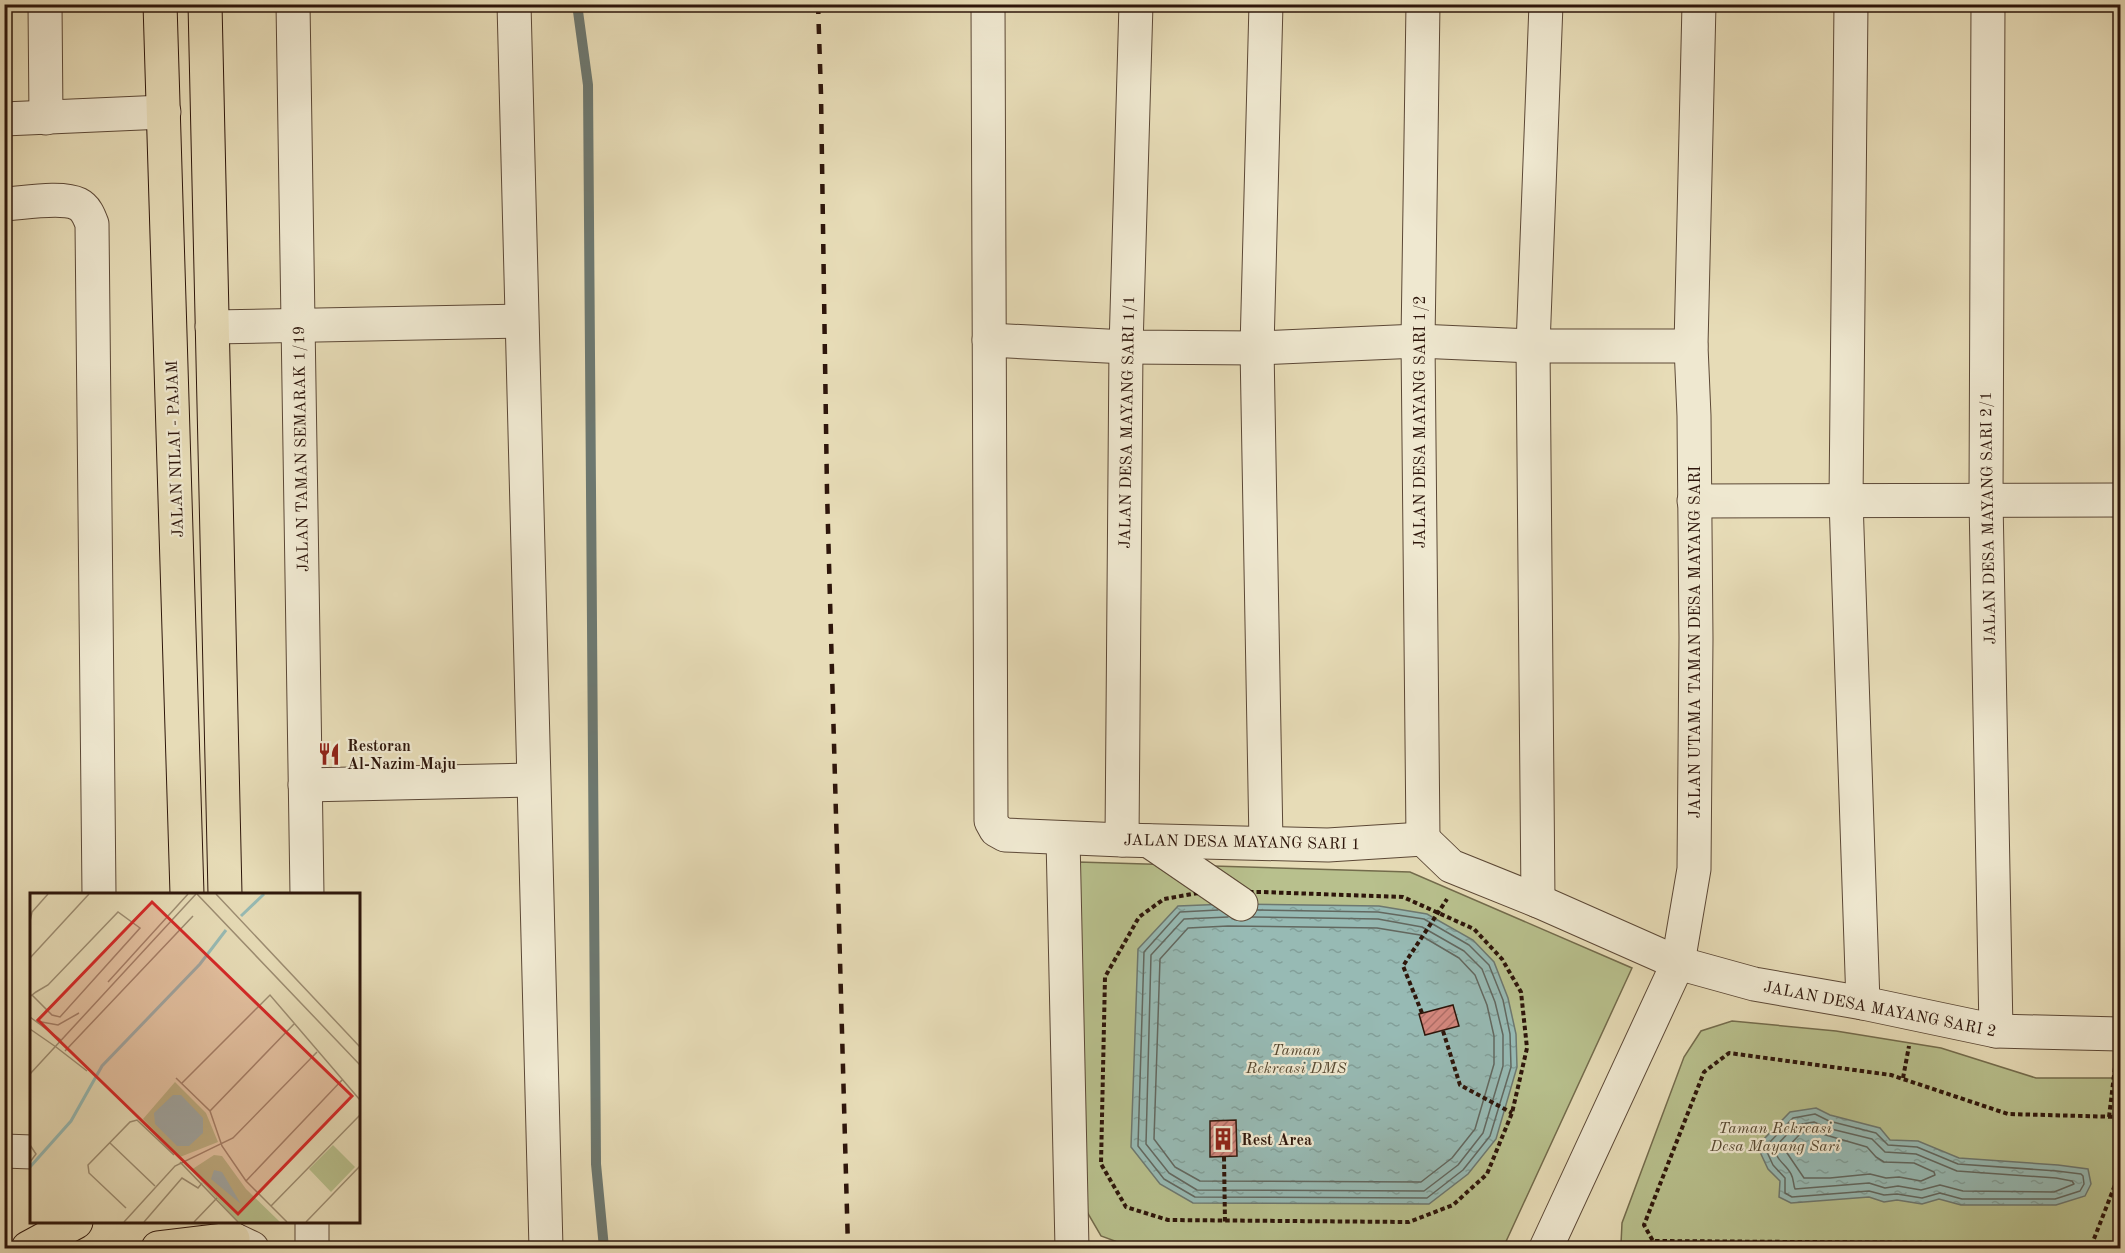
<svg xmlns="http://www.w3.org/2000/svg" width="2125" height="1253" viewBox="0 0 2125 1253" font-family="'Old Standard TT',serif">
<defs>
<pattern id="water-ripples" width="26" height="14" patternUnits="userSpaceOnUse" patternTransform="scale(1.5)"><rect width="26" height="14" fill="#97bab4"/><path d="M2 4q2-2 4 0t4 0M15 11q2-2 4 0t4 0" fill="none" stroke="#829f99"/></pattern>
<pattern id="building-hatch" width="6" height="6" patternUnits="userSpaceOnUse" patternTransform="scale(1.5)"><rect width="6" height="6" fill="#d3877d"/><path d="M-1 1l2-2M0 6l6-6M5 7l2-2" fill="none" stroke="#ac6d65"/></pattern>
</defs>
<rect width="100%" height="100%" fill="#e7dcb7"/>
<filter id="stains"><feTurbulence type="fractalNoise" baseFrequency=".00333" numOctaves="4"/><feColorMatrix values="0 0 0 0 .2 0 0 0 0 .09 0 0 0 0 .02 0 0 0 .5 -.17"/></filter>
<radialGradient id="worn" r=".72"><stop offset=".6" stop-color="#630" stop-opacity="0"/><stop offset="1" stop-color="#630" stop-opacity=".3"/></radialGradient>
<!-- park -->
<g fill="#b8c08d" stroke="#736b4c" stroke-width="1.5">
<path d="M1078,862L1410,872L1632,968L1503,1248L1131,1247L1101,1236L1083,1205Z"/>
<path d="M1732,1021L1836,1031L1941,1048L2036,1078H2120V1248H1624L1621,1244L1622,1223L1684,1057L1701,1031Z"/>
</g>
<!-- water -->
<g fill="url(#water-ripples)" stroke="#6d7870" stroke-width="1.5">
<path d="M1228,904L1379,906L1427,914L1473,940L1494,962L1508,998L1516,1034L1517,1067L1496,1139L1468,1174L1429,1204L1193,1203L1160,1184L1131,1147L1138,949L1178,906Z"/>
<path d="M1816,1108L1830,1115L1880,1128L1890,1140L1918,1141L1959,1158L2058,1165L2088,1169L2091,1184L2085,1196L2056,1205H1961L1939,1199L1922,1204L1897,1200L1884,1202L1869,1197L1791,1203L1779,1197L1780,1181L1768,1169L1760,1152L1763,1140L1790,1112Z"/>
</g>
<g fill="none" stroke-linecap="round" stroke-linejoin="round">
<!-- shore -->
<g stroke="#626860" stroke-width="1.5">
<path d="M1218,910L1180,912L1144,952L1138,1146L1164,1179L1195,1197L1427,1198L1463,1170L1490,1136L1511,1067L1510,1034L1503,1000L1489,965L1469,945L1424,919L1378,912L1257,910"/>
<path d="M1228,917L1184,919L1151,955L1146,1144L1169,1173L1197,1190L1424,1191L1458,1165L1483,1133L1503,1066V1035L1495,1002L1482,969L1464,951L1422,927L1378,919L1252,917"/>
<path d="M1228,926L1377,928L1420,935L1459,958L1475,975L1487,1005L1494,1036V1064L1475,1129L1452,1158L1421,1182L1200,1181L1175,1167L1154,1139L1160,959L1188,928Z"/>
<path d="M1815,1114L1829,1121L1876,1133L1888,1145L1917,1147L1958,1164L2057,1171L2081,1174L2083,1176L2084,1184L2080,1191L2055,1199H1962L1940,1193L1922,1198L1897,1194L1884,1195L1869,1191L1792,1197L1785,1193V1178L1773,1165L1767,1152L1769,1143L1793,1118Z"/>
<path d="M1814,1122L1827,1128L1872,1139L1885,1152L1916,1154L1957,1171L2056,1178L2072,1181L2074,1184L2054,1192L1963,1191L1940,1185L1921,1190L1898,1186L1885,1188L1869,1183L1795,1189C1793,1184 1794,1179 1791,1174C1786,1164 1775,1160 1775,1147L1796,1125Z"/>
<path d="M1812,1131L1867,1147L1876,1157L1884,1162L1914,1163L1934,1172L1935,1175L1921,1181L1899,1177L1886,1178L1870,1174L1830,1178H1804L1785,1150L1801,1133Z"/>
</g>
<!-- stream -->
<path stroke="#6d7870" stroke-width="10" d="M577,4L588,85L596,1164L604,1248"/>
</g>
<!-- building -->
<g fill="url(#building-hatch)" stroke="#2e160b" stroke-width="1.5">
<path d="M1453,1005L1459,1026L1425,1035L1419,1014Z"/>
<path d="M1236,1120L1237,1156L1210,1157V1121Z"/>
</g>
<g fill="none" stroke-linecap="round" stroke-linejoin="round">
<!-- minor casing -->
<g stroke="#5c4836" stroke-width="35">
<g id="minor">
<path d="M45,4L46,118"/>
<path d="M293,4L307,894"/>
<path d="M514,4L546,1248"/>
<path d="M988,4L991,821L996,830L1005,835L1122,840L1328,845L1423,839L1451,866L1538,901L1678,963L1754,984L1863,1003L1996,1031L2120,1034"/>
<path d="M1851,4L1846,500L1863,1003"/>
<path d="M1988,4L1986,500L1996,1031"/>
<path d="M4,119L164,112"/>
<path d="M4,204C23,203 62,196 78,204C86,208 89,216 92,224L99,894"/>
<path d="M212,327L521,321"/>
<path d="M989,340L1126,347L1257,348L1418,341L1533,346H1691"/>
<path d="M1694,501L2120,500"/>
<path d="M305,785L533,780"/>
<path d="M1063,838L1072,1248"/>
<path d="M1423,839L1418,341L1423,4"/>
<path d="M1122,840L1126,347L1136,4"/>
<path d="M1149,841L1241,904"/>
<path d="M1266,843L1257,348L1266,4"/>
<path d="M1538,901L1533,346L1546,4"/>
<path d="M4,1151L32,1152"/>
<path d="M312,1222V1248"/>
<path d="M233,1239L252,1248"/>
<path d="M1546,1248L1678,963L1694,869L1696,638L1694,416L1691,346L1699,4"/>
</g>
</g>
<!-- major casing -->
<g stroke="#2e160b" stroke-width="35">
<g id="major">
<path d="M160,4L187,894"/>
<path d="M205,4L225,894"/>
<path d="M28,1248L76,1222"/>
<path d="M158,1248L233,1239"/>
</g>
</g>
<!-- path -->
<g stroke="#2e160b" stroke-width="4" stroke-dasharray="4.5 3" stroke-linecap="butt">
<path d="M1204,892H1261L1403,897L1474,929L1502,959L1521,992L1527,1048L1512,1113L1487,1174L1453,1205L1409,1222L1168,1220L1126,1207L1101,1164L1105,977L1139,917L1164,899Z"/>
<path d="M1422,1013L1403,966L1447,899"/>
<path d="M1443,1031L1460,1085L1512,1113"/>
<path d="M1903,1078L1909,1046"/>
<path d="M2109,1117L2115,1067"/>
<path d="M2120,1117L2008,1114L1891,1075L1729,1053L1704,1072L1644,1225L1653,1241L2092,1244L2120,1172"/>
<path d="M1224,1157L1225,1222"/>
</g>
<!-- minor -->
<use href="#minor" stroke="#efe8d0" stroke-width="33"/>
<!-- major -->
<use href="#major" stroke="#e7dcb7" stroke-width="33"/>
<!-- rail -->
<path stroke="#2e160b" stroke-width="4.5" stroke-dasharray="10 10" stroke-linecap="butt" d="M818,4L821,94L827,491L848,1248"/>
</g>
<!-- icons -->
<defs>
<g id="restaurant-bare" transform="scale(1.8)"><path d="M-5-6h1v4h1v-4h1v4h1v-4h1v5L-1.5 .5V6h-2V.5L-5-1ZM5-6V6H3V1.5H1.5Q1.5-4 5-6Z" fill="#8f2418" stroke="#efe8d0" stroke-width="2.5" paint-order="stroke"/></g>
<g id="building-bare" transform="scale(1.8)"><path d="M-4-6H4V6H1V3H-1V6H-4ZM-2.5-4.3h1.7v1.8h-1.7ZM.8-4.3h1.7v1.8H.8ZM-2.5-1h1.7V.8h-1.7ZM.8-1h1.7V.8H.8Z" fill="#8f2418" stroke="#efe8d0" stroke-width="2.5" paint-order="stroke"/></g>
</defs>
<g fill-rule="evenodd">
<use href="#restaurant-bare" x="329" y="754"/>
<use href="#building-bare" x="1223" y="1139"/>
</g>
<g text-anchor="middle" stroke-width="4.5" stroke-linejoin="round" paint-order="stroke">
<!-- street labels -->
<g font-size="16" fill="#2e160b" stroke="#efe8d0">
<text transform="translate(1126 422) rotate(-89)" y="6">JALAN DESA MAYANG SARI 1/1</text>
<text transform="translate(1419 422) rotate(-90)" y="6">JALAN DESA MAYANG SARI 1/2</text>
<text transform="translate(174 449) rotate(-92)" y="6">JALAN NILAI - PAJAM</text>
<text transform="translate(300 449) rotate(-91)" y="6">JALAN TAMAN SEMARAK 1/19</text>
<text transform="translate(1987 518) rotate(-91)" y="6">JALAN DESA MAYANG SARI 2/1</text>
<text transform="translate(1694 642) rotate(-90)" y="6">JALAN UTAMA TAMAN DESA MAYANG SARI</text>
<text transform="translate(1242 841) rotate(1)" y="6">JALAN DESA MAYANG SARI 1</text>
<text transform="translate(1880 1008) rotate(11)" y="6">JALAN DESA MAYANG SARI 2</text>
</g>
<!-- poi labels -->
<g font-size="16" font-weight="bold" fill="#2e160b" stroke="#efe8d0" text-anchor="start">
<text x="347" y="751">Restoran<tspan x="347" dy="18">Al-Nazim Maju</tspan></text>
<text x="1241" y="1145">Rest Area</text>
</g>
<!-- park labels -->
<g font-size="16" font-style="italic" fill="#574932" stroke="#efe8d0">
<text x="1296" y="1055">Taman<tspan x="1296" dy="18">Rekreasi DMS</tspan></text>
<text x="1775" y="1133">Taman Rekreasi<tspan x="1775" dy="18">Desa Mayang Sari</tspan></text>
</g>
</g>
<!-- overview -->
<g transform="translate(30 893)">
<rect width="330" height="330" fill="#e7dcb7"/>
<path d="M145,189L176,220L188,249L150,264L113,226ZM303,252L325,274L301,299L279,276ZM184,262L192,263L216,296L250,329H208L161,277Z" fill="#b8c08d"/>
<path d="M143,202H151L173,225V240L159,253H147L125,231L124,220ZM184,277L192,279L211,311L181,286Z" fill="#97bab4"/>
<path fill="none" stroke="#97bab4" stroke-width="3" d="M211,23L234,1M0,274L41,228L72,173L170,71L196,37"/>
<path fill="none" stroke="#9d8d72" stroke-width="1.5" d="M167,1L330,172M186,1L330,154M0,28L2,19L18,1M0,65L59,1M78,89L158,1M0,103L2,102L6,99L18,92L88,19L110,35L30,124L22,122L2,102M0,124L31,147M6,128L28,132L49,120M0,136L26,154M26,154L57,178M35,158L163,23M0,181L166,1M146,185L180,218L192,253L216,288L257,329M151,191L240,102L330,207M180,218L264,131M80,250L125,293M0,252L6,261L0,269M150,269L208,329M216,288L313,186M241,313L330,222M96,315L59,280L58,272L100,229L107,227L144,262M94,329L145,273L203,245L287,159M114,329L152,285L168,295L172,290M164,329L187,305M276,329L330,273"/>
<path fill="#d62828" fill-opacity="0.15" stroke="#d62828" stroke-width="3" d="M122,9L322,203L208,321L8,127Z"/>
<rect width="330" height="330" fill="none" stroke="#2e160b" stroke-width="3"/>
</g>
<!-- margin -->
<rect width="2125" height="1253" fill="none" stroke="#e7dcb7" stroke-width="24"/>
<rect x="6" y="6" width="2113" height="1241" fill="none" stroke="#2e160b" stroke-width="3"/>
<rect x="12" y="12" width="2101" height="1229" fill="none" stroke="#2e160b" stroke-width="1.5"/>
<rect width="100%" height="100%" filter="url(#stains)"/>
<rect width="100%" height="100%" fill="url(#worn)"/>
</svg>
